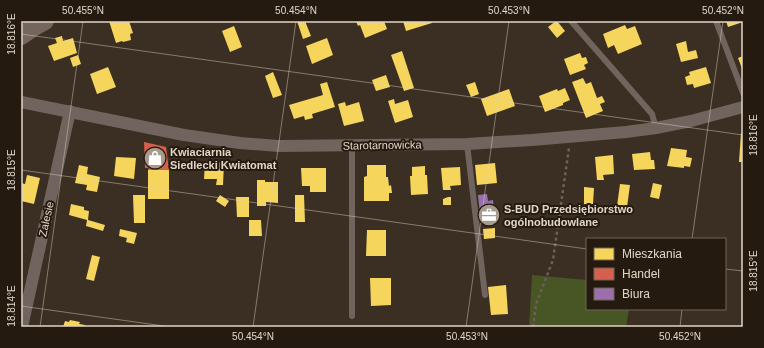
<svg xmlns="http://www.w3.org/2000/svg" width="764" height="348" viewBox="0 0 764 348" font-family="Arial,sans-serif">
<rect width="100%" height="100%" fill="#3a2f22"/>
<!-- green -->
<path fill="#485524" d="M532,275L587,280V309H629L626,327H529Z"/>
<!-- homes -->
<g fill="#f6d55c">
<path d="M109,21H129L133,33L130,34L131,40L123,42L122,41L116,43Z"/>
<path d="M297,21H305L311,36L303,39Z"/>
<path d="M356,21H384L387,29L365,38L360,25L358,26Z"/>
<path d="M403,21H431L432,23L406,31Z"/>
<path d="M556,21H557L565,31L557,38L548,27Z"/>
<path d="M726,21H743V22L728,27Z"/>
<path d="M625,25L627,29L635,26L642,44L618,54L614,45L608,48L603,34Z"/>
<path d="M234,26L242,47L230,52L222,31Z"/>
<path d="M62,36L63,41L73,38L77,53L54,61L48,46L57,43L55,38Z"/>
<path d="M327,38L333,55L312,64L306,46Z"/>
<path d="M686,41L688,52L696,50L698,58L681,62L676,44Z"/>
<path d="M402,51L414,88L404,91L391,55Z"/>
<path d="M580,53L582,58L586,57L588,63L584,65L586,69L570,75L564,59Z"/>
<path d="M78,55L81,64L73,67L70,58Z"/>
<path d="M743,56V71L738,58Z"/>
<path d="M108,67L116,87L97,94L90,74Z"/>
<path d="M706,67L711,83L694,88L693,84L687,85L685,77L690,75L689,72Z"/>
<path d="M273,72L282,95L273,98L265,76Z"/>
<path d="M386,75L390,87L376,91L372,80Z"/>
<path d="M583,78L586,84L591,82L597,98L602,96L605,102L600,104L603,111L586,118L572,82Z"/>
<path d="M327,82L335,107L312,114L313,118L305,120L304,116L294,119L289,105L323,95L320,84Z"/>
<path d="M475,82L479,94L471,97L466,85Z"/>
<path d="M565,88L570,100L563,103V105L545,112L539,96L557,89L558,91Z"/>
<path d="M509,89L515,106L487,116L481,99Z"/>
<path d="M394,99L395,104L408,100L413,117L395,123L388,101Z"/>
<path d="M345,102L346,106L359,102L364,121L344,126L338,104Z"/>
<path d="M741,133L743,134V162H739Z"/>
<path d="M671,148L687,150L686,157L692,158L690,167L684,166V168L667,166Z"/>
<path d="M650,152L651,160H654L655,169L634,170L632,154Z"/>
<path d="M613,155L614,174L603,175L604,180H597L595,157Z"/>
<path d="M116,157L136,158L134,179L114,176Z"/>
<path d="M205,161L224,163L223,185H216L217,179H204Z"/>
<path d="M495,163L497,183L477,185L475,165Z"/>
<path d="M79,165L88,167L87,174L100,177L97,192L86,190L87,185L75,183Z"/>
<path d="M367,165H386V177H388L389,186L391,185L392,193H389V201H364V177L367,176Z"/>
<path d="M425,166V175H427L428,194L411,195L410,176H412V167Z"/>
<path d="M460,167L461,185L450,186L451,190H443L441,168Z"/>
<path d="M301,168H326V192H310V186H302Z"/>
<rect x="148" y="170" width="21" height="29"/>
<path d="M27,175L40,178L34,204L21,201V183L25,184Z"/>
<path d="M257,180H265V182H278V203L266,202V206H257Z"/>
<path d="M653,183L662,185L659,199L650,197Z"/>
<path d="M620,184L630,185L627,207L617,206Z"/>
<path d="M584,187L594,188L593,204H584Z"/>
<path d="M133,195H145V223H134Z"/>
<path d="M220,195L229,201L225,207L216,201Z"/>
<path d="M295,195H304L305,222H295Z"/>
<path d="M236,197H249V217H237Z"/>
<path d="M448,197H451V205H443V199Z"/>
<path d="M71,204L84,207V210L89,211L88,220L105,225L103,231L86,226L87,220L69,215Z"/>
<path d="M249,220H261L262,236H249Z"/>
<path d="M495,228V238L484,239L483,229Z"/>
<path d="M120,229L137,233L134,244L126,242L127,238L119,236Z"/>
<path d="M367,230H386V256H366Z"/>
<path d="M92,255L100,257L94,281L86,279Z"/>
<path d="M370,278H391V305L371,306Z"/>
<path d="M506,285L508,314L491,315L488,287Z"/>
<path d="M70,320L80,322L79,324L85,325L84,327H63L65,321L69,322Z"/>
</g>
<!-- shops -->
<path fill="#d6604d" d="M144,142L166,147L169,170H148L149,168H145Z"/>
<!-- offices -->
<path fill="#9970ab" d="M487,194L488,201L493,200L495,223L481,224L478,195Z"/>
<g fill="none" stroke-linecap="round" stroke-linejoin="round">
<!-- path -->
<path stroke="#6b615a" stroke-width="2.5" stroke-dasharray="3 3" stroke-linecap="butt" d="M533,327L536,304L553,260L569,148"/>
<!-- lane -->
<g stroke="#71645e" stroke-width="6">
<path d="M571,21L652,114L656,128"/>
<path d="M716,21L743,93"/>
<path d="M467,144L485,295"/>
<path d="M352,145V316"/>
</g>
<!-- street -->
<g stroke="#71645e" stroke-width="12">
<path d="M21,102L184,135L240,143L278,146L467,144L532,140L626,132L656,128L691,121L743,107"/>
<path d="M22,327L70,111"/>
</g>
<!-- secondary -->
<path stroke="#74655e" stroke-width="18" d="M21,36L34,27L45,21"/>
</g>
<!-- ticks -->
<path fill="none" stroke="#e1d5c6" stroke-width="1" stroke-opacity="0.45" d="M21,34L743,135M21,170L587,249M692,239L723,21M725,269L743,271M21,306L171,327M40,327L83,21M253,327L296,21M466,327L509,21M680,327L682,309"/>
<!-- icons -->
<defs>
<g id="shop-disc" transform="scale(1.15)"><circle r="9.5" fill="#a79b8d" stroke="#241a0f"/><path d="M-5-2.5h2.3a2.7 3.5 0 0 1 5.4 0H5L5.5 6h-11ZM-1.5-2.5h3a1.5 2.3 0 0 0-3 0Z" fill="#fff"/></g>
<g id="office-disc" transform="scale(1.15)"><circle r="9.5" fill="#a79b8d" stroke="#241a0f"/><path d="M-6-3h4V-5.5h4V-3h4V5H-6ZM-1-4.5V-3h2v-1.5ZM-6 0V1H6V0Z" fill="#fff"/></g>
</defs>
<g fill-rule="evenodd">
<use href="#shop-disc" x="155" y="158"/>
<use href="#office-disc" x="489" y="215"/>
</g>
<g text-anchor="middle" stroke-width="4" stroke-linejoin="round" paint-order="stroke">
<!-- street labels -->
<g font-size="11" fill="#e1d5c6" stroke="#241a0f">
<text transform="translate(382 145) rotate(-1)" y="4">Starotarnowicka</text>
<text transform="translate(46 219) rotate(-77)" y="4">Zalesie</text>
</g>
<!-- poi labels -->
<g font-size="11" font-weight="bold" fill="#e1d5c6" stroke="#241a0f" text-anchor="start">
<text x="170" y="156">Kwiaciarnia<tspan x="170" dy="13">Siedlecki Kwiatomat</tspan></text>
<text x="504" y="213">S-BUD Przedsiębiorstwo<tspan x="504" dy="13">ogólnobudowlane</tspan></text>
</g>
</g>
<!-- border -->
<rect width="764" height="348" fill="none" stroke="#241a0f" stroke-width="44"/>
<!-- legend -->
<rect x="586" y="238" width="140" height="72" fill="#241a0f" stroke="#706558"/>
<rect x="594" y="248" width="20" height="12" fill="#f6d55c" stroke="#706558"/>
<text x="622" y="258" font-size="12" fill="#e1d5c6">Mieszkania</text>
<rect x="594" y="268" width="20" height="12" fill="#d6604d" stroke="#706558"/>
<text x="622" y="278" font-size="12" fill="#e1d5c6">Handel</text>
<rect x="594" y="288" width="20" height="12" fill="#9970ab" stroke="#706558"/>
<text x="622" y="298" font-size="12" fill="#e1d5c6">Biura</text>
<rect x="22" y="22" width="720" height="304" fill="none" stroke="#e1d5c6" stroke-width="1.5"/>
<g font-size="10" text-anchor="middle" fill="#e1d5c6">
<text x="83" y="14">50.455°N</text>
<text x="296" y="14">50.454°N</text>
<text x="509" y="14">50.453°N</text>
<text x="723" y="14">50.452°N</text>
<text transform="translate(11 34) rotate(-90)" y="4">18.816°E</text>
<text transform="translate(753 135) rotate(-90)" y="4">18.816°E</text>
<text transform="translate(11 170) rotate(-90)" y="4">18.815°E</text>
<text transform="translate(753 271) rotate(-90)" y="4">18.815°E</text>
<text transform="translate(11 306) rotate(-90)" y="4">18.814°E</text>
<text x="253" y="340">50.454°N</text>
<text x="467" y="340">50.453°N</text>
<text x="680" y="340">50.452°N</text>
</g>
</svg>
